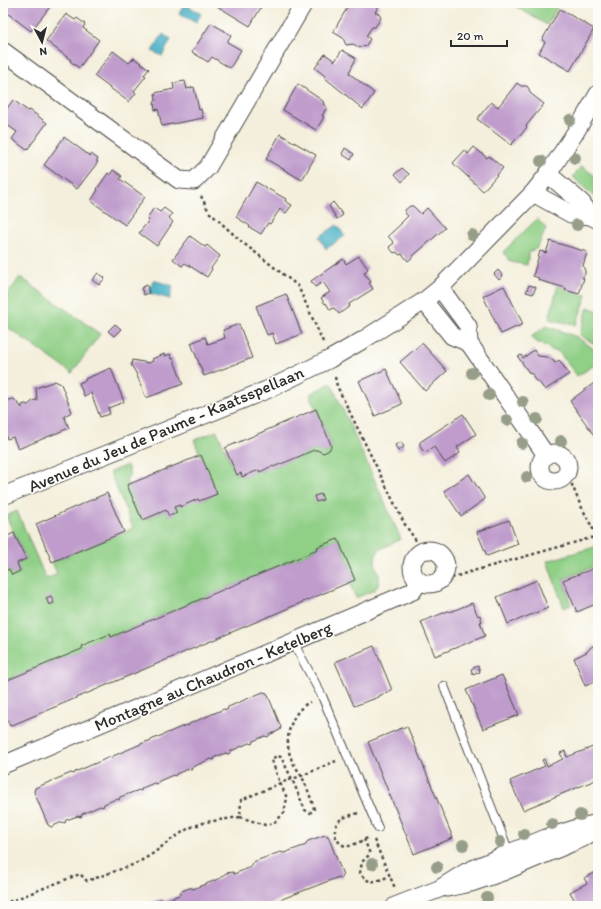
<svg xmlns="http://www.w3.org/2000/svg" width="601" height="909" viewBox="0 0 601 909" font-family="Itim,sans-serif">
<rect width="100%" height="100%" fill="#fdfcf7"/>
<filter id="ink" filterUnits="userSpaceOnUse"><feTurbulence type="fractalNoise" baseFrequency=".025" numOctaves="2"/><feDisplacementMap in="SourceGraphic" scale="8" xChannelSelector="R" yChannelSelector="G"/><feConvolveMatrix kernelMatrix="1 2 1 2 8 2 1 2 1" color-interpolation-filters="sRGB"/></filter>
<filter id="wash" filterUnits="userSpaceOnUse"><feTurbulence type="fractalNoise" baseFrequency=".012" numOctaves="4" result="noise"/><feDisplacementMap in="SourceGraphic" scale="16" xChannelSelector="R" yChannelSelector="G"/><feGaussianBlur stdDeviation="0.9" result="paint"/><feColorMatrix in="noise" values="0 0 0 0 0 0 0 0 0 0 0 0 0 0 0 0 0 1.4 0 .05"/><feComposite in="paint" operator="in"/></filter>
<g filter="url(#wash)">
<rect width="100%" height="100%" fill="#f4efdc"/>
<!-- green -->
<g fill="#8fcf86" stroke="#5d7d58">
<path d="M510,3H554L558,6L547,25Z"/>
<path d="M581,166L598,178V199L592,195L573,177Z"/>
<path d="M537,219L546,228L541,240L536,249L529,252L527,265L511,262L503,252Z"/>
<path d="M20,277L100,334L72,373L3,324V301Z"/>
<path d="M558,285L566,288V290L579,294L587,295L576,325L549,319Z"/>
<path d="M588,307L598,311V346L580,335Z"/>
<path d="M546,326L577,337L598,352V363L577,376L558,351L550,350L547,346L544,347L541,343H538L531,337Z"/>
<path d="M331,383L401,539L379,550C377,553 375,556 375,559C374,569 386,580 374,590C369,593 361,595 356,598L349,582L355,579L338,539L317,547L318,549L310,552V553L111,637L109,634L81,646L82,649L3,682V572L9,569L12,575L20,572L17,563L26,559L6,516L17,511L46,579L57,574L52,562L133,528L110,472L127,465L130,474L126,481L140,515H141L143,520L166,510L169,516L177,513L174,507L180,505L181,506L198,499L199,501L217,494L194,440L217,431L236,475L241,473L242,477L259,470L260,472L272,466L273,467L314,450C321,450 329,458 331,445L310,394Z"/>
<path d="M598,546V570L595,566L563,579L571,605L564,608L547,561Z"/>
</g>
<!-- water -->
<g fill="#47b1c6" stroke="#396e78">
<path d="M185,4L201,14L196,23L179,13Z"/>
<path d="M163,34L171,40L162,56L152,51Z"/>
<path d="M337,225L345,236L326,249L319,237Z"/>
<path d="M153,280L173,286L170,299L149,293Z"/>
</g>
<g id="blocks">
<!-- building -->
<g fill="#bf9ccc">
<path d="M3,3H53L31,31L3,10Z"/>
<path d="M212,3H262L263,4L250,26Z"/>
<path d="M350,3H376L380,5L375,12L379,14L381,18L375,27H372L366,36L370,39L365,47L362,46L360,48L353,44L346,45L343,38L333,32Z"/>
<path d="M560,9L594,29L570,71L539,53L545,42L542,40Z"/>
<path d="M66,14L75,20L77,18L85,24L83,28L99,40L79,68L70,61L71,60L46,41Z"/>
<path d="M211,23L231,35L227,42L241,50L230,68L212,57L208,62L192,52Z"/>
<path d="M342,50L356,58L349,73L374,93L363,109L325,78V76L315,68L325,54L335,61Z"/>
<path d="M113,51L129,63L134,58L149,69L144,75L146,76L134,91L136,93L129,102L94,76Z"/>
<path d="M185,81L187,89L194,87L199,110L201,109L203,118L162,126L158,109L155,110L154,102L156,101L155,93L174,89L173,83Z"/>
<path d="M517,83L521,86H527L529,89L530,93L544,104L526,126L527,127L520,136H519L511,145L477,119L491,102L498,107Z"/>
<path d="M298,84L320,99L324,102L323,104L327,107L322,116L324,117L316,130L283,110Z"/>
<path d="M13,100L28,111L30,110L47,123L27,150L12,139L17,132L3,122V114Z"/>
<path d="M280,134L316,155L302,180L266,159Z"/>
<path d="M64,137L90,156L91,154L98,159L96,161L98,162L77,189L44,165Z"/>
<path d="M474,147L487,158L489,156L503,168L483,191L453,163L465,150L468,154Z"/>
<path d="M345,148L354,154L351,160L342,154Z"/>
<path d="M402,168L409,174L402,182L395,174Z"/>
<path d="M113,170L122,176L120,179L145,197L126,223L127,224L125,225L91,201L98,190L97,189L108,173L110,175Z"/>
<path d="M256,182L286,199L285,201L292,205L286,213L280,209L270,224L268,223L261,234L249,227L250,226L236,217Z"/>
<path d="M333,202L343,215L337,219L329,206Z"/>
<path d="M410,206H413L421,214L427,208L445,228L413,256H414L408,261L402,254L400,255L396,252L394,253L389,247L394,243L388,236L402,223H401L408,216L405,213V210Z"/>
<path d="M154,208L160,212L164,208L172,214L169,218L173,222L157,246L139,233L149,220L147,218Z"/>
<path d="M190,236L205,247L207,245L220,256L211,268L212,269L207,277L185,263L182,266L173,259Z"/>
<path d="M550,241L587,252L583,266L585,271V274L582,278H584L579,294L565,290L566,288L538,280L539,278L533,276L540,251L546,253Z"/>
<path d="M359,256L368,269L364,273L366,276H367L371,282L369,283L373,289L349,304L350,306L339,314L334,308L330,310L326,303L325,304L321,298L330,292L323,282L315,287L311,281L343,259L346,264Z"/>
<path d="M498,270L503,276L499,280L494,274Z"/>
<path d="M98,273L105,278L99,285L92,280Z"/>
<path d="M147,285L149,293L144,295L141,288Z"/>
<path d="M529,285L536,287L533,294L526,292Z"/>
<path d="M504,286L523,324L501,334L483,296Z"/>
<path d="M286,294L302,334L276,344L272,333L267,335L256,306Z"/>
<path d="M115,324L121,329L114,336L108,331Z"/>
<path d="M239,324L252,358L204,376L191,343L205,337L208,344L217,341L225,338L223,330Z"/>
<path d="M422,343L447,371L425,391L400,362Z"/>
<path d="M534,350L538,356L547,357L552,360L555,363L559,360L569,374L545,390L538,381H536L534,379L532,373L530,374L518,357L521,355L523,358Z"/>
<path d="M164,354L165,356L170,354L172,359L173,358L183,384L146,398L136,373L131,365L132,360L149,363L153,361L152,359Z"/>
<path d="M111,368L124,402L108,408L110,414L100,417L91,393L84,396L79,383L86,380L85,379Z"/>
<path d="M386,369L402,404L375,416L359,381Z"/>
<path d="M598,380V436L596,438L570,401Z"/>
<path d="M55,381L61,384L72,412L64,416L69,428L18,449L13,437L7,439L3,429V402L12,399H14L22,408V405L25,404L28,405L34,400L37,401L36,388Z"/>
<path d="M316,409L331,445V447L329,450L324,453L321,452L317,450H314L291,460L273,467L272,466L260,472L259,470L242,477L241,473L237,475L225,448Z"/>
<path d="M463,414L476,434L457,447L460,453L445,463L434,447L427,452L423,451L420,446V442Z"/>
<path d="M401,442L404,447L398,451L395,445Z"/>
<path d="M201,455L217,494L199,501L198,499L180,507V505L174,507L177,513L169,516L166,510L143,520L141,515H140L127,485Z"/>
<path d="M469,474L485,499L461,516L444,491Z"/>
<path d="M107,493L124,532L52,562L36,524Z"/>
<path d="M321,494L323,500L316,502L314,496Z"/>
<path d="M509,520L518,544L487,556L477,532Z"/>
<path d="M14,533L26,559L17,563L20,571L12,575L9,569L3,572V538Z"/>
<path d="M338,539L355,580L10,726L3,710V682L77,651L82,649L81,646L110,634L111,637L310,553V552L318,549L317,547Z"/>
<path d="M595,568L598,575V603L577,612L563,580Z"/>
<path d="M537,580L548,608L508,624L497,597Z"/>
<path d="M51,596L54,603L49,605L46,598Z"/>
<path d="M472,603L478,616L480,615L482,622H480L485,636L435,656L421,622L448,611H449L450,612Z"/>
<path d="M598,645V680L585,686L574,658L587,652L590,648L593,646Z"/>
<path d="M374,646L392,690L379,696V697L354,706L335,662Z"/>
<path d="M478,666L480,672L473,675L471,669Z"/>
<path d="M502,675L519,715L483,729L466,690Z"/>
<path d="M263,692L267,693L281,727L280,730L269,735L268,737L265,736L253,741L252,744L249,743L231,751L229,754L226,753L215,757L214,760L211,759L192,767L191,770L188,769L176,774L175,776L173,775L159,781L157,784L154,783L142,788L141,791L139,790L120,797L119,800L116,799L104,804L103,807L100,806L82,814L81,817L78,816L66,820L65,823L62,822L51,827L48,825L34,792L35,788L71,773L74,774L75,772L110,757L112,758L113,756L148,741L150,742L151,740L186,725L188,726L189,724L224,709L227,710L228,707Z"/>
<path d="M407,726L453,838L414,854L368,742Z"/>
<path d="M598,745V779L523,810L510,781L545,766L542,760L544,759L547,766L563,759L560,753L565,751L567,757Z"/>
<path d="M325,835L328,836L343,875L342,878H340L339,877L264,906H146L147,904L161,899L165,901L181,894L180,892L189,888H192L193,889L221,878V877L226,873L233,872L234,874L251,867L253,862L280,852L284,853L306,845V843L308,841Z"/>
<path d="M598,871V906H578L570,892L587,883L584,878Z"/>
</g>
</g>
</g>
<g filter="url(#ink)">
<use href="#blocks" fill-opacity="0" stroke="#494846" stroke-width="1"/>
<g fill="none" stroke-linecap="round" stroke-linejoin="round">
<!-- service casing -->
<g stroke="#494846" stroke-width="10">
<g id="service">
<path d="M293,642L322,696L378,828"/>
<path d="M444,686L510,855"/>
</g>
</g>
<!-- minor casing -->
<g stroke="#494846" stroke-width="19">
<g id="minor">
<path d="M3,51L179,180L194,181L208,167L304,3"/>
<path d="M548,174L582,203L591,216L598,220"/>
<path d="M533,193L571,214L591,216"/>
<path d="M440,288L468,326L469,343L546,455"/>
<path d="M424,301L452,336L469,343"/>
<circle cx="554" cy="467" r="14"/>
<path d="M3,496L269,389L330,359L363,340L424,301L440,288L533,193L548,174L575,133L598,94"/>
<circle cx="429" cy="567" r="17"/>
<path d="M3,765L413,591L419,581"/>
<path d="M447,888L471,883L503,872L581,839L598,829"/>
<path d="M395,906L439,889L466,872L509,853L546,838L577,828L598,823"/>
</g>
</g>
<!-- path -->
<g stroke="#494846" stroke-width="2.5" stroke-dasharray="3 3" stroke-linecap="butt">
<path d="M201,196L209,212L242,242L298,286L324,344"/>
<path d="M335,377L337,386L404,523L423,551"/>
<path d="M567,473L580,504L593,529L598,530"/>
<path d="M440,580H446L466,573L598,536"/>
<path d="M358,813C352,815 342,817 338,822C331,830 336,847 349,846C354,845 364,840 369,837"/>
<path d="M240,817L265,825L274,823L284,813L287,798L280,783L272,761L273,758L277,756L281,757L292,779L305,810L310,813L314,809C311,798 307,787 302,777C299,771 293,765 291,758C283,739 291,711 310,702"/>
<path d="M364,839L370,854L362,862L360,873C369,886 377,881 390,876"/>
<path d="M374,840L395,888"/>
<path d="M3,904L80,874L87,881L135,864L151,855L169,841L189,828L206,822L240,817L241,800L270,788L280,783L301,776L336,761"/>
</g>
<!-- service -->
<use href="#service" stroke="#fff" stroke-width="8"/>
<!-- minor -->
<use href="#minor" stroke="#fff" stroke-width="17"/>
</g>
<!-- trees -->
<g fill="#969e8a">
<circle cx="570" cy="120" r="6"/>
<circle cx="575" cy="158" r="6"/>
<circle cx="541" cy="161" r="6"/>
<circle cx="577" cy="225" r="6"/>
<circle cx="472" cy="235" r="6"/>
<circle cx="472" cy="373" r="6"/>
<circle cx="489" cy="395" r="6"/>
<circle cx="523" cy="402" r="6"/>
<circle cx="537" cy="419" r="6"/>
<circle cx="507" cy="420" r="6"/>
<circle cx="561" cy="441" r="6"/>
<circle cx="522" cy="443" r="6"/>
<circle cx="527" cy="477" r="6"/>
<circle cx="580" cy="815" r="6"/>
<circle cx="552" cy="824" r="6"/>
<circle cx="524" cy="834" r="6"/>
<circle cx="500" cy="842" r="6"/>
<circle cx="463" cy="845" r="6"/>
<circle cx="372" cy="864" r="6"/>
<circle cx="437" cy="867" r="6"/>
<circle cx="487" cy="898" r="6"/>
</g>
</g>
<g text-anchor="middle" stroke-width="3.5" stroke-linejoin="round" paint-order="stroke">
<!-- street labels -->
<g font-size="17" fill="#2b2b2b" stroke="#fdfcf7">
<text transform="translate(166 429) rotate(-23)" y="6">Avenue du Jeu de Paume - Kaatsspellaan</text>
<text transform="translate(213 676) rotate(-23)" y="6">Montagne au Chaudron - Ketelberg</text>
</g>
</g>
<!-- margin -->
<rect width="601" height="909" fill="none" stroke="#fdfcf7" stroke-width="16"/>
<!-- north arrow -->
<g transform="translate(42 42) rotate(173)" stroke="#fdfcf7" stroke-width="3" paint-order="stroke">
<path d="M0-3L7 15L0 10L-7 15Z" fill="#2b2b2b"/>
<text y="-6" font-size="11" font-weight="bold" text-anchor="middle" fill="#2b2b2b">N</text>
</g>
<!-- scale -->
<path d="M451 40v6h56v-6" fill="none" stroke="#2b2b2b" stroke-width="2"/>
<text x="457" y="40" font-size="12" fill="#2b2b2b" stroke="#fdfcf7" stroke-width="3" paint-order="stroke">20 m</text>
</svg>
